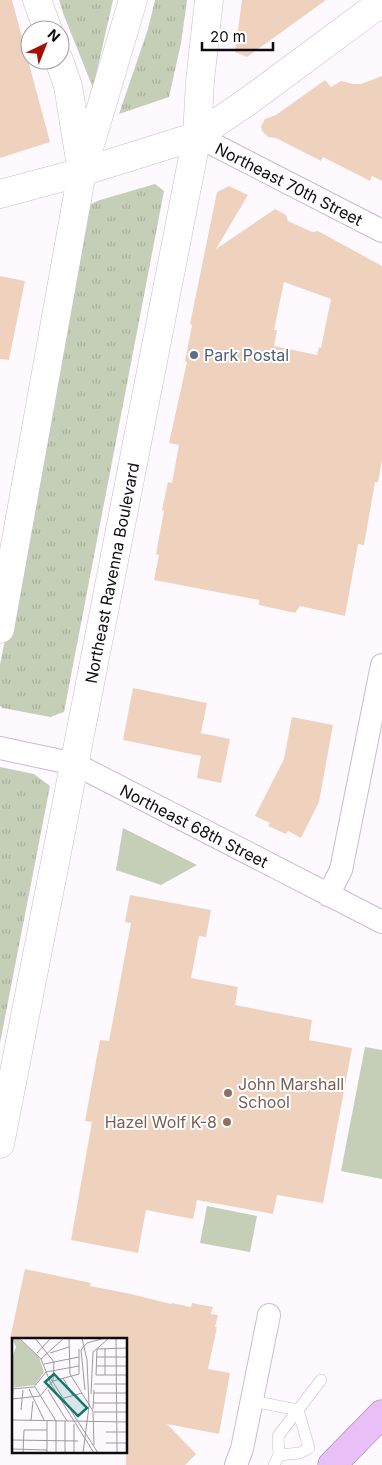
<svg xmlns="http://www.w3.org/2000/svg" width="382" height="1465" viewBox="0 0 382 1465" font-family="Inter,sans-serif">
<defs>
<pattern id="grass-tufts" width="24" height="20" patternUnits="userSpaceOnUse" patternTransform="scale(1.25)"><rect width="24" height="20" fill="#c5ceb7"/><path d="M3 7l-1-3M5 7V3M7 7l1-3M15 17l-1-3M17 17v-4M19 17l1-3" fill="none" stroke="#a8b09c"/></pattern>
</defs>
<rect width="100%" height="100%" fill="#fdf9fe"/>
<!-- grass -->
<g fill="url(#grass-tufts)">
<path d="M59,0H113L93,88L63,13Z"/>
<path d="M155,0H187L181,43L169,97L119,114L148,29Z"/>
<path d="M155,184L164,191L64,712L50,717L3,708L0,706V665L89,205L100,200Z"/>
<path d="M0,767L34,774L50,786L0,1043Z"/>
</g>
<!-- park -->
<g fill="#c5ceb7">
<path d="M123,828L197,865L161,885L116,870Z"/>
<path d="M365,1047L382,1050V1179L341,1171Z"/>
<path d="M207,1206L257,1216L250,1252L200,1243Z"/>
</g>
<!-- building -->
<g fill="#efd2bd" fill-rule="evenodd">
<path d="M0,0H12L50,142L0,158Z"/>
<path d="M242,0H326L247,57L235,52Z"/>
<path d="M382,76V181L372,176L370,181L323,157L321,161L276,138L268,137L262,131L261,126L265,119L276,115L325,80L331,87L341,81L353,84H361Z"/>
<path d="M229,186L248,195L216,249L275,209L286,215L288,221L312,232L318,231L382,266V460L378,482H375L364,545L358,544L345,616L300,606L295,613L259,605V600L154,580L159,555L156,554L164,511L162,510L168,482L172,483L179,445L169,443L187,362L185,361L192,325L190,324L217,192ZM284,282L331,299L321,348L319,347L317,355L274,346L277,330H274Z"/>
<path d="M0,276L25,281L9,360L0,359Z"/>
<path d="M133,688L207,703L201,733L230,739L221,783L197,778L201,756L123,740Z"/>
<path d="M292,717L333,725L319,802L301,838L288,831L286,834L268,826L270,823L255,816L284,759Z"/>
<path d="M130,895L211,910L206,937L199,936L191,978L238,987L235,1005L312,1020L309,1040L352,1048L323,1203L277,1195L273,1214L197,1200L193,1219L146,1210L138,1253L71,1240L92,1122L85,1121L100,1040L109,1041L131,923L125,922Z"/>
<path d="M25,1269L91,1283L90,1286L131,1294L171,1304L172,1303L191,1307L192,1303L213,1307L211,1314L218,1315L215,1327H217L208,1369L230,1373L219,1434L167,1424L196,1454L185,1465H126V1339H10Z"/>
</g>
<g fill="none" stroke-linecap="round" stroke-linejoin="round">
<!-- lane casing -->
<g stroke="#cfb8d2" stroke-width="12">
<g id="lane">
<path d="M252,1401L298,1410"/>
<path d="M279,1455L300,1453L309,1448L298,1410"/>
<path d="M274,1465L279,1455L278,1436L321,1380"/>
</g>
</g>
<!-- street casing -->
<g stroke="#cfb8d2" stroke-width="24">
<g id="street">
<path d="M197,136L382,231"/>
<path d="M0,748L75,764L382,922"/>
<path d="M328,895L341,870L382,665"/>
<path d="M236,1465L242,1449L269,1315"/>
</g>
</g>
<!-- secondary casing -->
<g stroke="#cfb8d2" stroke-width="29">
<g id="secondary">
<path d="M37,0L48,30"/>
<path d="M59,60L68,86L81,166"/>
<path d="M0,194L82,172L197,136L247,102L382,2"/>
<path d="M0,629L82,172L133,0"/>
<path d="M0,1144L197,136L200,81L209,0"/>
</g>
</g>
<!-- highway casing -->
<g stroke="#9d80a7" stroke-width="29">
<path id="highway" d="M332,1465L382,1414"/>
</g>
<!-- lane -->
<use href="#lane" stroke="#fff" stroke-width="11"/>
<!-- street -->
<use href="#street" stroke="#fff" stroke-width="22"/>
<!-- secondary -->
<use href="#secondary" stroke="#fff" stroke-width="28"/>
<!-- highway -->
<use href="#highway" stroke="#e8c0f7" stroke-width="28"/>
</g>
<!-- markers -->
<circle fill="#5c6f8a" stroke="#fff" stroke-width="2" cx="194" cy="355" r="5"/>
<g fill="#8d6e63" stroke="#fff" stroke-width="2">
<circle cx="228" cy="1093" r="5"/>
<circle cx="227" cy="1122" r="5"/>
</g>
<g text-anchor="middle" stroke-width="4" stroke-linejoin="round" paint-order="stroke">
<!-- street labels -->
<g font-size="16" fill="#110912" stroke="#fff">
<text transform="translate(289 184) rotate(27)" y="6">Northeast 70th Street</text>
<text transform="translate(112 573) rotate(-79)" y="6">Northeast Ravenna Boulevard</text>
<text transform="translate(194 826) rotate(27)" y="6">Northeast 68th Street</text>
</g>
<!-- service labels -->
<g font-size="16" fill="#4e5e75" stroke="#fff" text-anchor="start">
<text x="204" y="361">Park Postal</text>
</g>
<!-- education labels -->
<g font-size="16" fill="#785e54" stroke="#fff" text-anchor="start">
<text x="238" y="1090">John Marshall<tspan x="238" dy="18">School</tspan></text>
<text x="217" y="1128" text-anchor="end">Hazel Wolf K-8</text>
</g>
</g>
<!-- overview -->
<g transform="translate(12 1338)">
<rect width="115" height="115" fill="#fdf9fe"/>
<path d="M0,0H6L27,19L32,34L23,47L0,50V20L4,9Z" fill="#c5ceb7"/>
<path fill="none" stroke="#9f99a0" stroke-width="1" d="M7,0L29,21L39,46L82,115M57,0L58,36L81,73L82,107M70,0L75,22L77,68L71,115M104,0L105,115M93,10V37M25,15L39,0M38,15L57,9M84,19H115M29,21L52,0M32,26L67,19M84,28H115M34,34L67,28M84,37L85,11L115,10M84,37H115M37,38L86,115M51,40L61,58M41,43L67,36V11M82,46H115M23,49L44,83V115M0,51L22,49L34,34M17,51L32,82M36,52L55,83M73,52L69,12L75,5L93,0M82,55H115M79,56L81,14L97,0M52,60L70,55M0,61L28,58L41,43L42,24L23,0M81,65H115M0,69L1,51M81,71L82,52M9,72L11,52M82,74H115M0,82L115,84M19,82L21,63M12,92H35M94,94H115M0,102L66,103M94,105H115M0,111L35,112M11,115L12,92M35,115V83M53,115V83M62,115V86"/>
<path fill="#0f766e" fill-opacity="0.15" stroke="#0f766e" stroke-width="2.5" d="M42,36L75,70L66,78L33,44Z"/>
<rect width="115" height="115" fill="none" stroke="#110912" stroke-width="2.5"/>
</g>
<!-- north arrow -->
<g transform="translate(45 45) rotate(43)"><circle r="24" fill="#ffffff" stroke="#a09da0"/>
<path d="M0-4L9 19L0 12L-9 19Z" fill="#a41005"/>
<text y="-8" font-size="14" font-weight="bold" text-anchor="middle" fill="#110912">N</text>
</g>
<!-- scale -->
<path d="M202 42v8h71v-8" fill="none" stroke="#110912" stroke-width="2.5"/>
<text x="210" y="42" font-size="15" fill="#110912" stroke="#ffffff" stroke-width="4" paint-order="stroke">20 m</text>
</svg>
